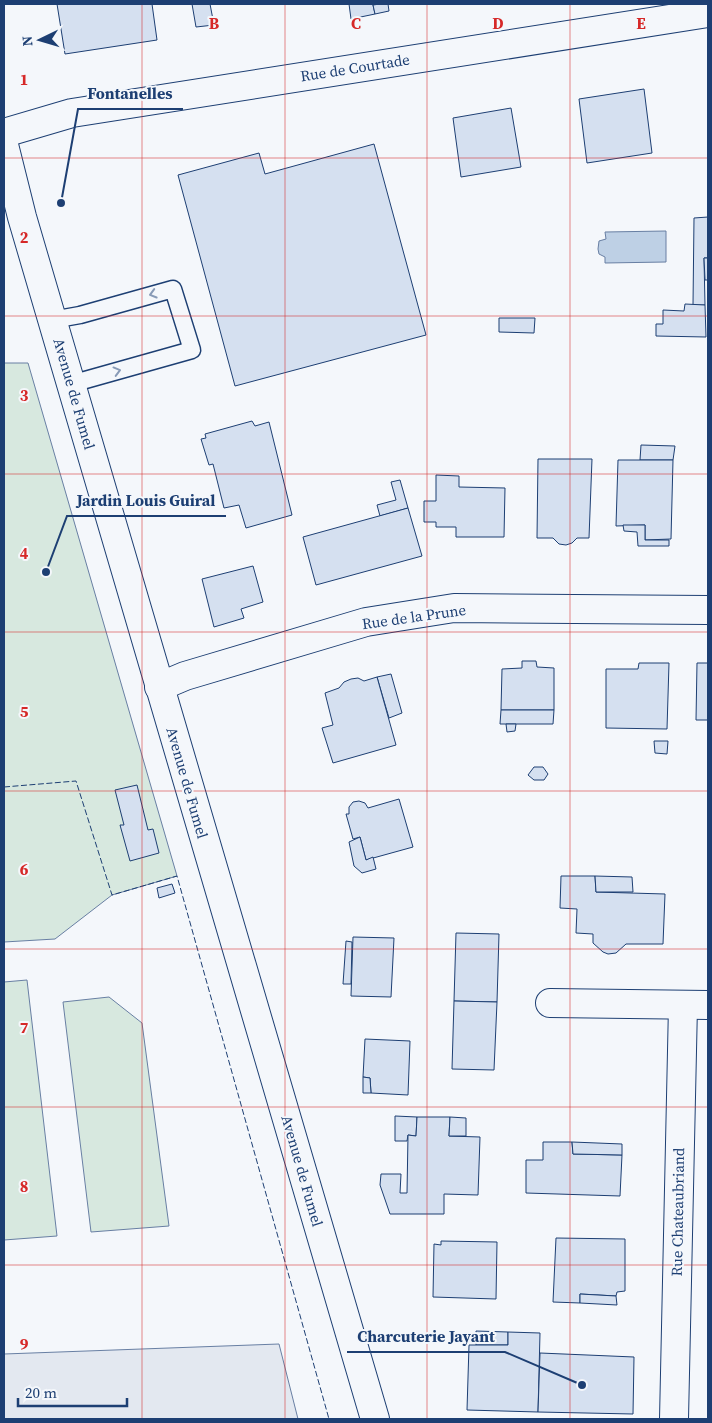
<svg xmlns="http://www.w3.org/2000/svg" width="712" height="1423" viewBox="0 0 712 1423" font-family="'Source Serif 4',serif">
<rect width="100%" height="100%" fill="#f4f7fb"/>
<!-- green -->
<g fill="#d7e8df" stroke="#687fa3">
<path d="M4,363H28L177,876L112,895L55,939L4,942Z"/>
<path d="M27,980L57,1236L4,1240V982Z"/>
<path d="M109,997L142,1023L169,1226L91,1232L63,1002Z"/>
</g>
<!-- parking -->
<path fill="#e3e8f0" stroke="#687fa3" d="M279,1344L298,1419H4V1354Z"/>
<!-- water -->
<path fill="#bed0e5" stroke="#687fa3" d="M666,231V262L605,263V257L599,254L598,249L599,241L606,239L605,232Z"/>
<!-- building -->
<g fill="#d5e0f0" stroke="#1d3f73">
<path d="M57,4H152L157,40L65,54Z"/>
<path d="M192,4H210L214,25L196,27Z"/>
<path d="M349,4H380L373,5L375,14L351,19Z"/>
<path d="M380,4H388L389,11L375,14L373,5Z"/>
<path d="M644,89L652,153L587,163L579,99Z"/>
<path d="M511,108L521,167L461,177L453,118Z"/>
<path d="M374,144L426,335L235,386L178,175L259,153L265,174Z"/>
<path d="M708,217V258H704L705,305H693L694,218Z"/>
<path d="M704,258H708V280H705Z"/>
<path d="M685,304L705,305L706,337L656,336V324H663V310L684,311Z"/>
<path d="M499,318H535L534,333L499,332Z"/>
<path d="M252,421L255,426L269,422L292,515L246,528L239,505L224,508L213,464L209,465L201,439L206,438L205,434Z"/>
<path d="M641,445L675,446L673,460H640Z"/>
<path d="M538,459H592L589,538H577L572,543L566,545L559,544L553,538H537Z"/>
<path d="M618,460H673L671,539L645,540V525L616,526Z"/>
<path d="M436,475L459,476V487L505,488L504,537H456V527H436V522H424V501H436Z"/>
<path d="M400,480L408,508L380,516L377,505L396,500L391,482Z"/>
<path d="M408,508L422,556L316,585L303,537Z"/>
<path d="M623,525H645V540H669V546H638L637,532L624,531Z"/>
<path d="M253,566L263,602L241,609L244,618L214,627L202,579Z"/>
<path d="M522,661H536L537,667L554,668V710H501L502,669L522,668Z"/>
<path d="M639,663H669L667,729L606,728V669H638Z"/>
<path d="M697,663H708V720H696Z"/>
<path d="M391,674L402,713L389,718L377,677Z"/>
<path d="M377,677L396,745L333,763L322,728L333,725L325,693L339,688L344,682L351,679L358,678L364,681Z"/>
<path d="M501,710H554L553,724H500Z"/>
<path d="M506,724H516L515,731L507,732Z"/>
<path d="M654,741H668L667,754L655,753Z"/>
<path d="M534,767H543L548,774L544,780H534L528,775Z"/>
<path d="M137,785L148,830L153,829L159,853L130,861L120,825H124L115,790Z"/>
<path d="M399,799L413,847L366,860L360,837L353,839L346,814H349V807L353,802L359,801L365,803L368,808Z"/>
<path d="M360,837L366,860L373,857L376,869L362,873L354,866L349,842Z"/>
<path d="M561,876H595L596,892L665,894L663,944H626L616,953L608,954L603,952L593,943V934L576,933L577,909L560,908Z"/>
<path d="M595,876L632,877L633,892H596Z"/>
<path d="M172,884L175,893L159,898L157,888Z"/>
<path d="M456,933L499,934L497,1002L454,1001Z"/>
<path d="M353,937L394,938L391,997L351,996Z"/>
<path d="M346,941L352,942L351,984H343Z"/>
<path d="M454,1001L497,1002L494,1070L452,1069Z"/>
<path d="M365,1039L410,1041L408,1095L371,1093L370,1078L363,1077Z"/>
<path d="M363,1077L370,1078L371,1093H363Z"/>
<path d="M395,1116L417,1117L416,1136L408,1135L407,1141H395Z"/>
<path d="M417,1117H450L449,1136L480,1137L478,1195L444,1194V1214H390L380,1185L381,1174H401L400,1193H407L408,1135L416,1136Z"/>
<path d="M450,1117L466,1118V1136H449Z"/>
<path d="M543,1142H572L573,1154L622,1155L620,1196L526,1193V1160H543Z"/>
<path d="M572,1142L622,1144V1155L573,1154Z"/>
<path d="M556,1238L625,1239V1291L617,1292L616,1296L580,1294V1303L553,1302Z"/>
<path d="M441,1241L497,1242L496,1299L433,1297L434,1244L441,1245Z"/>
<path d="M580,1294L616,1296L617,1305L580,1303Z"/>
<path d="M476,1331L508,1332V1345H476Z"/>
<path d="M508,1332L540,1333L538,1412L467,1410L469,1345H508Z"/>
<path d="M540,1353L634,1357L633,1414L538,1412Z"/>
</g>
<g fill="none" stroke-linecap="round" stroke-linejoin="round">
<!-- service casing -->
<g stroke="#1d3f73" stroke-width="19">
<path id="service" d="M52,320L80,315L173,289L192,350L71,384"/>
</g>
<!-- minor casing -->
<g stroke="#1d3f73" stroke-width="30">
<g id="minor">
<path d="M4,133L72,113L708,13"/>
<path d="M159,687L185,676L366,622L454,608L708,610"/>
<path d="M550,1003L708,1005"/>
<path d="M674,1419L683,1005"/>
</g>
</g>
<!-- secondary casing -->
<g stroke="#1d3f73" stroke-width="30">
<path id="secondary" d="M4,145L22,217L71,384L375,1419"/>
</g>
<!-- service -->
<use href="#service" stroke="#f4f7fb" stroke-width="16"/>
<!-- minor -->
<use href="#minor" stroke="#f4f7fb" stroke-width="28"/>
<!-- secondary -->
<use href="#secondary" stroke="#f4f7fb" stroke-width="28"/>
<!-- fence -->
<path stroke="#1d3f73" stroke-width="1" stroke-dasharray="6 2.5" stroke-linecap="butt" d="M4,787L76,781L112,895L177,876L329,1419"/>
</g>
<!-- one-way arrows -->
<defs><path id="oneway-chevron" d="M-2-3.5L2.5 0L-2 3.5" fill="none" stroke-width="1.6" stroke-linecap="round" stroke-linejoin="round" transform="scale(1.25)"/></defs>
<g stroke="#889bb7">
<use href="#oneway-chevron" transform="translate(153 294) rotate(164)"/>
<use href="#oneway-chevron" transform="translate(117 371) rotate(-15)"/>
</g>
<!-- grid -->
<path fill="none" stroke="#d62828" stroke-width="1" stroke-opacity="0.55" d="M142,4V1419M285,4V1419M427,4V1419M570,4V1419M4,158H708M4,316H708M4,474H708M4,632H708M4,791H708M4,949H708M4,1107H708M4,1265H708"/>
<g text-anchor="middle" stroke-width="4" stroke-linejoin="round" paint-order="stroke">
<!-- street labels -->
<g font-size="15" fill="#1d3f73" stroke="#f4f7fb">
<text transform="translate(355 68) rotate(-9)" y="5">Rue de Courtade</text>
<text transform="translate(74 394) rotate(74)" y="5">Avenue de Fumel</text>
<text transform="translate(414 617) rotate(-8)" y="5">Rue de la Prune</text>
<text transform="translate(187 783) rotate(74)" y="5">Avenue de Fumel</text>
<text transform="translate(302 1171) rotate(74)" y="5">Avenue de Fumel</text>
<text transform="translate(678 1212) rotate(-89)" y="5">Rue Chateaubriand</text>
</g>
</g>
<g font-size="16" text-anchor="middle" font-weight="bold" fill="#d62828" stroke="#f4f7fb" stroke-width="4" stroke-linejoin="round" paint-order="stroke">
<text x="214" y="29">B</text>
<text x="356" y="29">C</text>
<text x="498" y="29">D</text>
<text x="641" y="29">E</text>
<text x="24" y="85">1</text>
<text x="24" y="243">2</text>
<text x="24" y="401">3</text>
<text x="24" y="559">4</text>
<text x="24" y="717">5</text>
<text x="24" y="875">6</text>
<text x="24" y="1033">7</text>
<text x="24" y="1192">8</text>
<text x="24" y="1350">9</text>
</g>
<!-- callouts -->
<path fill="none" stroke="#1d3f73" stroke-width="2" d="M61 203L78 109H183M46 572L67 516H226M582 1385L505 1352H347"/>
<g fill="#1d3f73" stroke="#f4f7fb" stroke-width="2">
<circle cx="61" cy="203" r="5"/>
<circle cx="46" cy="572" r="5"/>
<circle cx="582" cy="1385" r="5"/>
</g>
<g font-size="16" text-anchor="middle" font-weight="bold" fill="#1d3f73" stroke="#f4f7fb" stroke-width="4" stroke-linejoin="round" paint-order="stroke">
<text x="130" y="99">Fontanelles</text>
<text x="146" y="506">Jardin Louis Guiral</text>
<text x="426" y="1342">Charcuterie Jayant</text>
</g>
<!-- border -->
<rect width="712" height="1423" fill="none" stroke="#1d3f73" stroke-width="10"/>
<!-- north arrow -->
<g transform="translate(40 40) rotate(265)" stroke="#f4f7fb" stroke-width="4" paint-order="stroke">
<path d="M0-4L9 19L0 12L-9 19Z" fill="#1d3f73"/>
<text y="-8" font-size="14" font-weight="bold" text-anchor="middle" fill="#1d3f73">N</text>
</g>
<!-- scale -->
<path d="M18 1398v8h109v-8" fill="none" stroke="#1d3f73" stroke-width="2.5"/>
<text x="25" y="1398" font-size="15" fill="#1d3f73" stroke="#f4f7fb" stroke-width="4" paint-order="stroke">20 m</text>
</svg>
